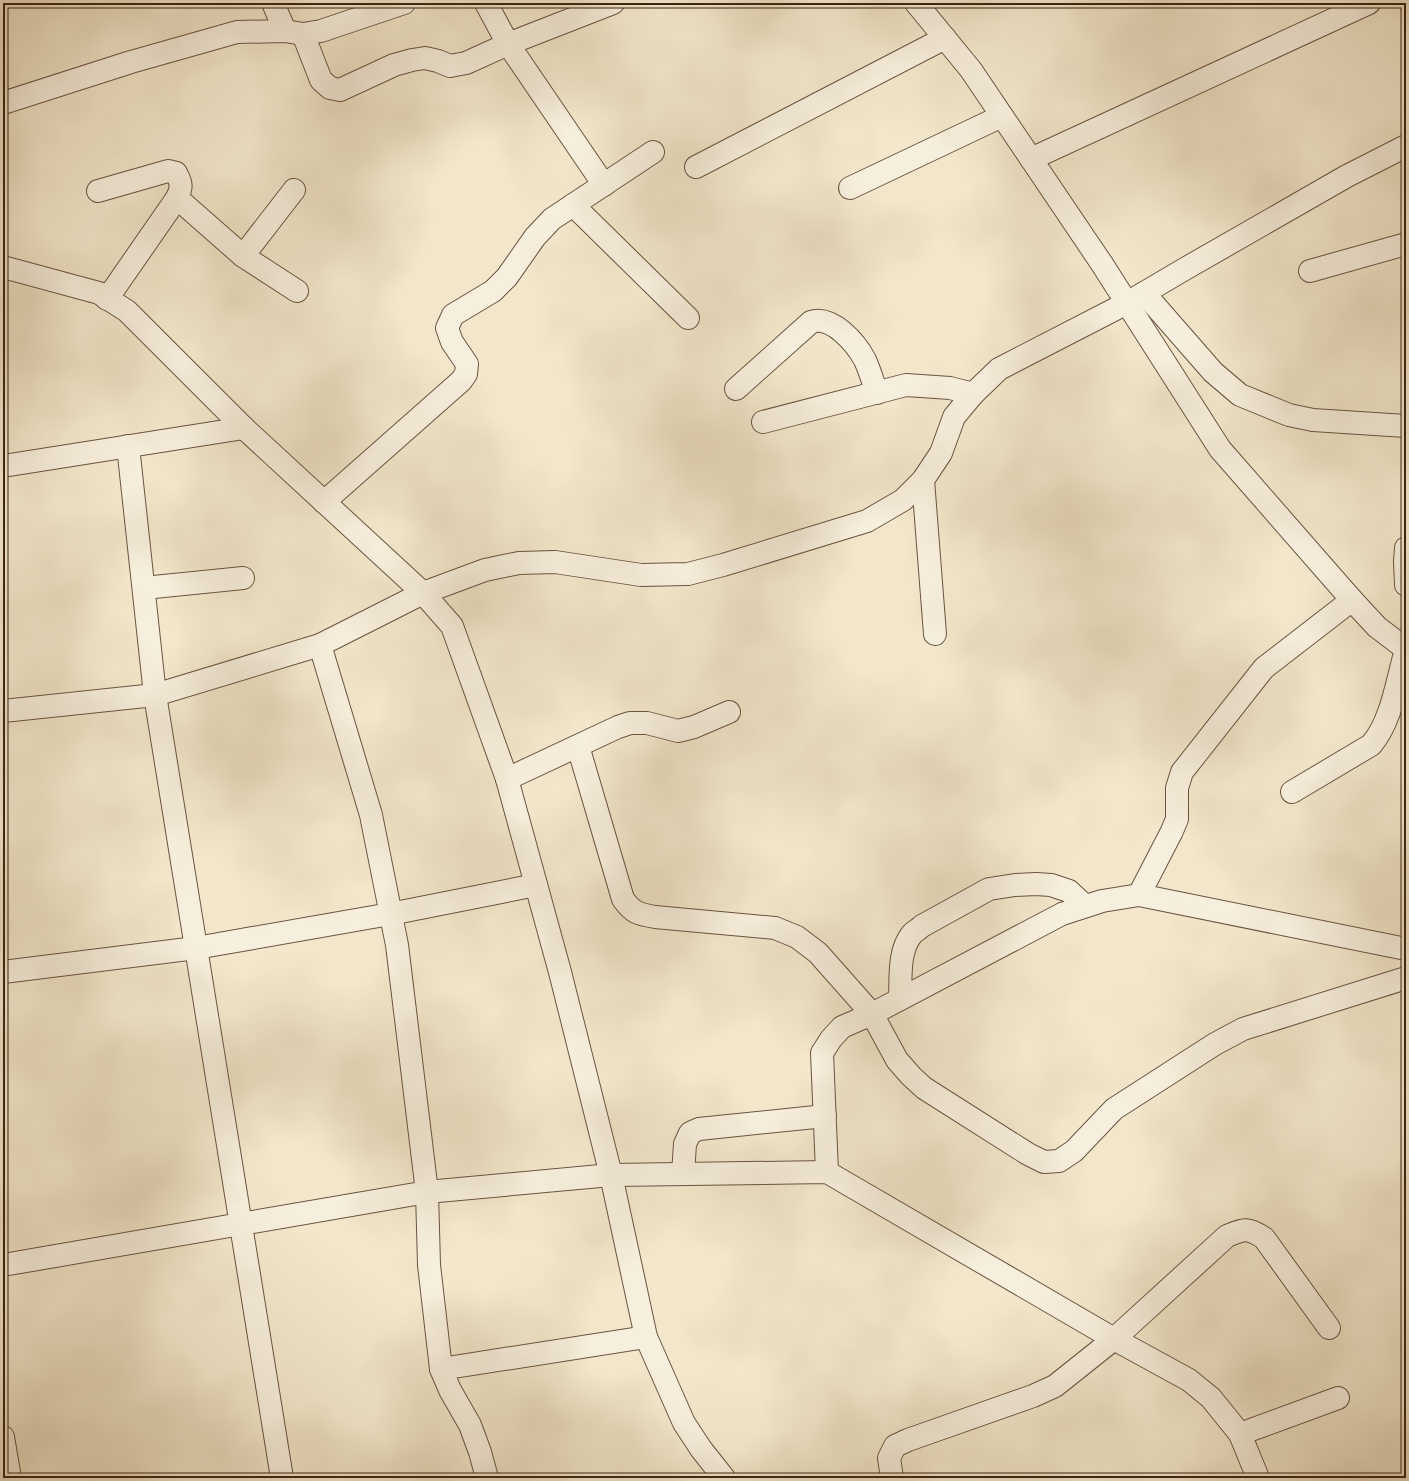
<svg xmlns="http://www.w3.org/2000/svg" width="1409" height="1481" viewBox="0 0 1409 1481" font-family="'IM FELL English',serif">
<rect width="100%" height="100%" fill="#f2e7cb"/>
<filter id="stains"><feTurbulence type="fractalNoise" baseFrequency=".005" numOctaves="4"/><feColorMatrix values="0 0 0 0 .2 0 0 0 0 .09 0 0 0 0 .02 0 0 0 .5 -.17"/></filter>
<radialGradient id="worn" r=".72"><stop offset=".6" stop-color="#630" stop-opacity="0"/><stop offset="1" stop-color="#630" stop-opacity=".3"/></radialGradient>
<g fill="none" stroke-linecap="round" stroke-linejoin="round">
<!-- minor casing -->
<g stroke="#6a5341" stroke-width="24">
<g id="minor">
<path d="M273,3L285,31"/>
<path d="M486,3L508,44L604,185"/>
<path d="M916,3L971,70L1102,264L1220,449L1352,600L1377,627L1406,649"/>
<path d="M303,34L321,80L330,88L340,90L394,65L412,60L425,58L438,61L450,66L466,63L508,44L613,3"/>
<path d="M3,103L131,62L237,32L285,31L303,34L321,31L404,3"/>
<path d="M1031,159L1369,3"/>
<path d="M696,167L945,38"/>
<path d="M850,188L1002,116"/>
<path d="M98,191L168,171L176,173C182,184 182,187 177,198L107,299"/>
<path d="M177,198L243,256L294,190"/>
<path d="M573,205L688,318"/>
<path d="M243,256L297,291"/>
<path d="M3,267L99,293L127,311L244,428L423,593L452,626L507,779L560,972L611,1175L646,1337L684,1423L701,1449L724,1478"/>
<path d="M1310,271L1406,244"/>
<path d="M1144,293L1213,372L1240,395L1289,415L1313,420L1406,426"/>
<path d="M736,389L811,322C832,315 856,343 865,360C870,371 873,382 877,393"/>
<path d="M763,422L906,385L950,388L973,394"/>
<path d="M128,446L155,695L282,1478"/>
<path d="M3,466L244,428"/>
<path d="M923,480L935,634"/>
<path d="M324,502L461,381L466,374L467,364L452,342L447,328L453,315L493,291L507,277L535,237L552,219L653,152"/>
<path d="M1406,548L1405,562L1406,585"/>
<path d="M144,588L243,578"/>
<path d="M320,645L423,593L485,570L519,563L555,562L641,575L688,574L723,565L867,521L903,500L923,480L941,453L954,417L973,394L999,369L1127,303L1183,270L1347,176L1406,146"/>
<path d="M3,711L155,695L320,645L371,815L397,945L427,1192L429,1265L441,1369L450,1390L470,1425L480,1452L487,1478"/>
<path d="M578,746L623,899C633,913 638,914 655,917L775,928L797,937L818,953L872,1014L897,1060L911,1076L924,1088L1028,1154L1044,1162L1059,1161L1074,1151L1114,1109L1215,1044L1243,1029L1406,978"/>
<path d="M507,779L618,727L630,723H647L678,731L694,727L729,712"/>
<path d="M1292,792L1371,745C1392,721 1397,680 1406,650"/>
<path d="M1139,895L1172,831L1177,819V788L1182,772L1264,668L1352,600"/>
<path d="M3,972L196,948L390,914L536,885"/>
<path d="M900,999C901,978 898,951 912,934C915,931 919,929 922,926L989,889L1015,885L1036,884L1051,885L1069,891L1085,906"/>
<path d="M827,1172L822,1053L831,1039L842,1027L872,1014L1062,914L1102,901L1139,895L1406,949"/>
<path d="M683,1174L685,1144L690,1133L699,1129L825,1116"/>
<path d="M3,1265L427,1192L611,1175L827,1172L1114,1339L1189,1380L1211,1398L1240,1434L1258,1478"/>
<path d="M441,1369L646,1337"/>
<path d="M1240,1434L1338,1398"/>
<path d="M3,1437L10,1478"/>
<path d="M892,1478L889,1458L895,1446L908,1440L1033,1396L1055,1386L1114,1339L1227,1236C1244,1229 1247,1227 1264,1238L1329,1328"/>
</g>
</g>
<!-- minor -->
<use href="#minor" stroke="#f7efdd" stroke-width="22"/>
</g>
<!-- margin -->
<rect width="1409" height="1481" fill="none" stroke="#f2e7cb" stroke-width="16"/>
<rect x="4" y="4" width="1401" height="1473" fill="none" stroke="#3c2213" stroke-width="2"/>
<rect x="8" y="8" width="1393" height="1465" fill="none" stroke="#3c2213"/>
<rect width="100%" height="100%" filter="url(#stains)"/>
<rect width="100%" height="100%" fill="url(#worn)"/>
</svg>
